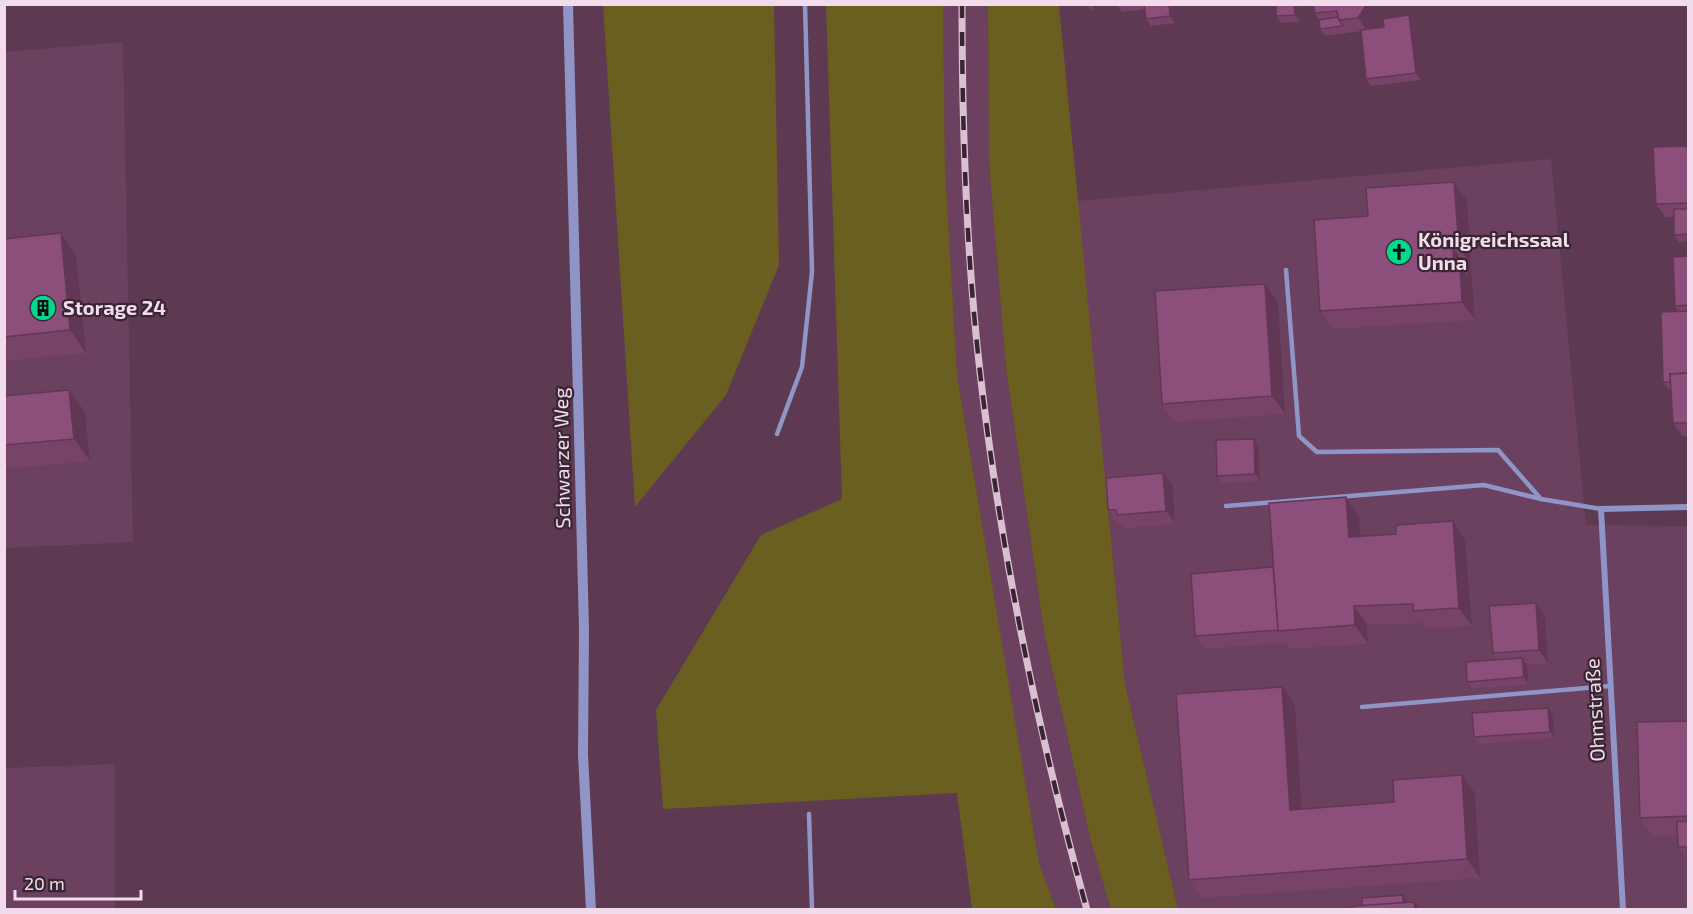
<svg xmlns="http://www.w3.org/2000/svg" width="1693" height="914" viewBox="0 0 1693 914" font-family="'Exo 2',sans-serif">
<rect width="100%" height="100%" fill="#5d3952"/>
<!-- built -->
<g fill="#6c415f">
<path d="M943,5H988L989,163L1006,368L1044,632L1091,842L1111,909H1056L1039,863L957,375L945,165Z"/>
<path d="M123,42L133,542L5,548L4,52Z"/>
<path d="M1551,159L1586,525L1688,526V909H1178L1125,684L1077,201Z"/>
<path d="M115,764V909H5V768Z"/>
</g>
<!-- green -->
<g fill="#6a5e21">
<path d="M603,5H774L779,265L726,395L635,507Z"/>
<path d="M826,5H943L945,165L957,375L1039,863L1056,909H972L957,793L663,809L656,710L761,535L842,499Z"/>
<path d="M988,5H1059L1125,684L1178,909H1111L1091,842L1044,632L1006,368L989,163Z"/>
</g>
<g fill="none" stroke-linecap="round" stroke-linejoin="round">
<!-- service -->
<g stroke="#8f95c7" stroke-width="4.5">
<path d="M1286,270L1299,436L1317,452L1498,450L1541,499"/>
<path d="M777,434L802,367L812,272L805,4"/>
<path d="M1226,506L1484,485L1541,499L1601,509"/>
<path d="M1362,707L1610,686"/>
<path d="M809,814L812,910"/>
</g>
<!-- minor -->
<path stroke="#8f95c7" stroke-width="6" d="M1623,910L1601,509L1688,507"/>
<!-- tertiary -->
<path stroke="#8f95c7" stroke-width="10" d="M568,4L584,629L583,755L591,910"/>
<!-- rail casing -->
<g stroke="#dac1d2" stroke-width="7">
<path id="rail" d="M962,4C962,127 966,251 980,372C1001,554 1038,733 1087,910"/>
</g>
<!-- rail -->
<use href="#rail" stroke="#382732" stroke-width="4.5" stroke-dasharray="14" stroke-linecap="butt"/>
</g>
<!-- wall -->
<g fill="#784369">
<path d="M1087,4H1099L1092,5L1093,9H1090Z"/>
<path d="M1117,4H1172L1175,23L1151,26L1146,19L1145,9L1122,12Z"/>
<path d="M1276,4H1298L1300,22L1281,23L1276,16Z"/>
<path d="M1313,4L1374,20L1368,29L1384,27L1409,15L1414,22L1421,80L1371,86L1366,79L1361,31L1325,36L1320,29L1319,20L1315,13Z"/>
<path d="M1689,146V241L1679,242L1674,235V217H1665L1656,204Z"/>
<path d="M1454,182L1467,200L1475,320L1333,329L1320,311L1368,216Z"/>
<path d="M61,233L76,256L86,353L4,361V239Z"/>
<path d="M1689,256V436H1682L1673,423L1671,389H1668L1663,382L1679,312L1675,306Z"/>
<path d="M1278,302L1285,414L1174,422L1162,404Z"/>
<path d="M69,390L85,412L90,461L4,469V396Z"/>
<path d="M1254,439L1258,445L1260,481L1222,483L1217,476Z"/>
<path d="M1173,486L1175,524L1126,528L1122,523H1117L1108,510Z"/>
<path d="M1346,497L1359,516L1360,537L1465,540L1472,626L1426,629L1422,623L1367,625L1368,644L1290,649L1286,643L1204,649L1195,636L1273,567Z"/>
<path d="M1545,616L1548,663L1527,665L1529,684L1472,689L1467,682L1497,660L1493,653Z"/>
<path d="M1282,687L1295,705L1302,809L1394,802L1462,775L1475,793L1480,878L1202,898L1189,880Z"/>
<path d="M1553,715L1555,738L1478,744L1474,737Z"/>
<path d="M1689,721V860H1687L1678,847L1677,835L1653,836L1640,818Z"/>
</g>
<!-- shaded-wall -->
<g fill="#623755">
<path d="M1169,4H1172L1175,23L1170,16Z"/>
<path d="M1294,4H1298L1300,22L1295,15Z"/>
<path d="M1364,4H1371L1374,20L1367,31L1358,18Z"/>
<path d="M1409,15L1414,22L1421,80L1416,73Z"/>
<path d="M1454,182L1467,200L1471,265L1459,247Z"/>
<path d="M61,233L76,256L86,353L70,330Z"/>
<path d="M1453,248L1466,266L1467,259L1471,265L1475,320L1462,302L1454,267Z"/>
<path d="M1265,284L1278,302L1285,414L1272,396Z"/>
<path d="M69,390L85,412L90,461L74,439Z"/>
<path d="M1254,439L1258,445L1260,481L1255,474Z"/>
<path d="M1163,473L1173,486L1175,524L1166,511Z"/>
<path d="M1346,497L1359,516L1362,556L1349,537Z"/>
<path d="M1453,521L1465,540L1472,626L1459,608Z"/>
<path d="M1536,603L1545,616L1548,663L1539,650Z"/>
<path d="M1354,606L1367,625L1368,644L1355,625Z"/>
<path d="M1522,658L1527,665L1529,684L1524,677Z"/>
<path d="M1282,687L1295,705L1303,828L1290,810Z"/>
<path d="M1548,708L1553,715L1555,738L1550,732Z"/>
<path d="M1462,775L1475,793L1480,878L1467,859Z"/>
<path d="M1403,895L1407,902L1404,909Z"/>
<path d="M1414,902L1420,909H1415Z"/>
</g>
<!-- building -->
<g fill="#8c4e7a" stroke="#623755" stroke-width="1.5">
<path d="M1144,4H1169L1170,16L1146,19Z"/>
<path d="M1276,4H1294L1295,15L1276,16Z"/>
<path d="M1313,4H1364L1365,7L1358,18L1339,20L1337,11L1315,13Z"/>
<path d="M1409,15L1416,73L1366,79L1361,30L1384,27L1383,19Z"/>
<path d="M1338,17L1339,20L1343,26L1320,29L1319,20Z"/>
<path d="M1689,146V203L1656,204L1653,147Z"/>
<path d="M1454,182L1459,247L1453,248L1454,267L1460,266L1462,302L1320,311L1314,220L1368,216L1366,188Z"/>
<path d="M1674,209H1689V234L1674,235Z"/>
<path d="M61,233L70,330L4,337V239Z"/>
<path d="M1689,256V305L1675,306L1673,257Z"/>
<path d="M1461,259H1467L1468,278L1462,268Z"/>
<path d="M1265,284L1272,396L1162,404L1155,291Z"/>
<path d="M1689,311V373L1670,374L1671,382H1663L1661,312Z"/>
<path d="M1689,373V423H1673L1670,374Z"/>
<path d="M69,390L74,439L4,445V396Z"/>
<path d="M1254,439L1255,474L1217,476L1216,440Z"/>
<path d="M1163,473L1166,511L1117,515L1116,510H1108L1106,478Z"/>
<path d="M1346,497L1349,537L1396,534V525L1453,521L1459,608L1413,611V604L1354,606L1355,625L1278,631L1269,503Z"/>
<path d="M1273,567L1278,630L1195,636L1191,574Z"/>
<path d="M1536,603L1539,650L1493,653L1489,606Z"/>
<path d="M1522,658L1524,677L1467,682L1466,662Z"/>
<path d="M1282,687L1290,810L1394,802L1393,780L1462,775L1467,859L1189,880L1176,694Z"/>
<path d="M1548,708L1550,732L1474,737L1472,713Z"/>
<path d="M1689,721V816L1640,818L1637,722Z"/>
<path d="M1689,821V847H1678L1677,822Z"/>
<path d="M1403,895V903L1362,906V898Z"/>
<path d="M1414,902L1415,909H1343H1348L1354,906Z"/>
</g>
<!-- icons -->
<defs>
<g id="church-disc" transform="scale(1.35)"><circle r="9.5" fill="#00d98c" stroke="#382732"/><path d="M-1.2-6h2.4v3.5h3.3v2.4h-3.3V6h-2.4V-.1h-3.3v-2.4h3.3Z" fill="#111"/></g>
<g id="building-disc" transform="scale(1.35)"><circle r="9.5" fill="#00d98c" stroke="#382732"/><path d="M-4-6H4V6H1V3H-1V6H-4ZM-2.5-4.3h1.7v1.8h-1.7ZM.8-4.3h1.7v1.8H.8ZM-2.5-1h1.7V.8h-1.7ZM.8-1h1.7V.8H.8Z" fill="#111"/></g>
</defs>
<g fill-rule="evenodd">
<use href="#church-disc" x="1399" y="252"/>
<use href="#building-disc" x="43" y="308"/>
</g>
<g text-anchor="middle" stroke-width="4.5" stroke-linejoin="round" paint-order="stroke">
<!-- poi labels -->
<g font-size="20" font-weight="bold" fill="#f2dbea" stroke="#382732" text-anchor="start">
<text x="1418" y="247">Königreichssaal<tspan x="1418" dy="23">Unna</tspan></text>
<text x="63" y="315">Storage 24</text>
</g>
<!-- street labels -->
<g font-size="20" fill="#f2dbea" stroke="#382732">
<text transform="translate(562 458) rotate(-91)" y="7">Schwarzer Weg</text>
<text transform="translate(1595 710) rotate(-93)" y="7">Ohmstraße</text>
</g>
</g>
<!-- border -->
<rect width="1693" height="914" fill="none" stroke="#f2dbea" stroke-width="12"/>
<!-- scale -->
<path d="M15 890v9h126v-9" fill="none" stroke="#f2dbea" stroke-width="3"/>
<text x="24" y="890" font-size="18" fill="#f2dbea" stroke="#382732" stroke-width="4.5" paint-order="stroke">20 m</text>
</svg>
